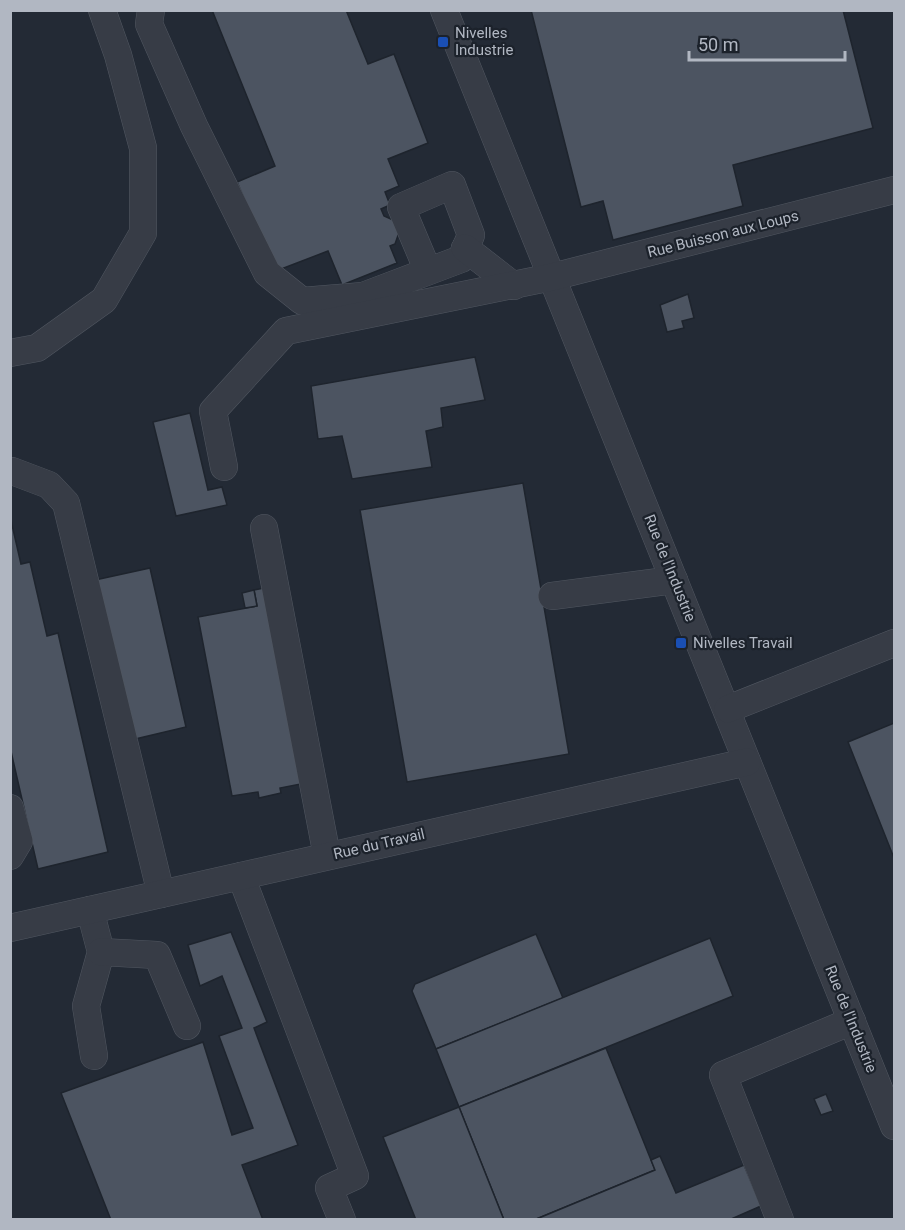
<svg xmlns="http://www.w3.org/2000/svg" width="905" height="1230" viewBox="0 0 905 1230" font-family="Roboto,sans-serif">
<rect width="100%" height="100%" fill="#232a35"/>
<!-- building -->
<g fill="#4c5461" stroke="#1e242d" stroke-width="1.5">
<path d="M212,10H346L368,64L394,54L428,143L388,159L399,186L385,192L390,205L381,209L384,216L402,224L395,244L390,246L397,263L342,285L328,251L276,271L237,182L275,166Z"/>
<path d="M531,10H843L873,128L733,165L743,206L613,240L603,201L581,207Z"/>
<path d="M688,294L694,318L682,321L684,328L667,332L660,305Z"/>
<path d="M475,357L485,400L441,408L443,427L426,431L432,467L352,479L342,436L318,439L311,386Z"/>
<path d="M190,413L208,490L222,487L227,505L176,516L153,422Z"/>
<path d="M523,483L569,754L407,782L360,510Z"/>
<path d="M10,516L21,564L30,562L47,636L58,633L108,852L38,869L10,747Z"/>
<path d="M150,568L186,727L131,740L95,580Z"/>
<path d="M269,587L306,783L280,788L281,793L259,798L258,792L232,796L198,617L257,606L254,590Z"/>
<path d="M254,590L257,606L245,608L242,593Z"/>
<path d="M894,723V858L848,742Z"/>
<path d="M231,932L267,1022L254,1028L298,1145L242,1165L263,1220H111L61,1093L203,1042L232,1135L253,1128L219,1036L242,1028L222,976L200,986L188,945Z"/>
<path d="M536,934L563,998L436,1049L412,991L415,984Z"/>
<path d="M710,938L733,996L459,1107L436,1049Z"/>
<path d="M606,1048L655,1170L534,1220H504L459,1107Z"/>
<path d="M826,1094L833,1111L821,1115L814,1099Z"/>
<path d="M459,1107L504,1220H416L383,1137Z"/>
<path d="M660,1156L676,1193L744,1165L761,1206L729,1220H534L655,1170L651,1160Z"/>
</g>
<g fill="none" stroke-linecap="round" stroke-linejoin="round">
<!-- minor casing -->
<g stroke="#515761" stroke-width="28">
<g id="minor">
<path d="M151,10L149,24L194,126L267,273L302,301L363,296L461,259L471,235L452,185L401,207L428,271"/>
<path d="M444,10L894,1126"/>
<path d="M465,248L514,286"/>
<path d="M10,353L37,348L104,300L143,233V148L118,55L102,10"/>
<path d="M224,467L213,411L286,331L552,277L894,190"/>
<path d="M12,471L49,485L66,503L161,894"/>
<path d="M264,528L327,856"/>
<path d="M552,596L674,580"/>
<path d="M728,709L894,643"/>
<path d="M10,808L19,841L10,856"/>
<path d="M241,876L355,1176L329,1188L342,1220"/>
<path d="M90,910L101,952L86,1006L94,1056"/>
<path d="M10,928L747,762"/>
<path d="M101,952L157,955L187,1026"/>
<path d="M780,1220L723,1075L852,1021"/>
</g>
</g>
<!-- minor -->
<use href="#minor" stroke="#373c46" stroke-width="27"/>
</g>
<!-- markers -->
<g fill="#1a4fb4" stroke="#1c222b" stroke-width="2">
<rect x="437" y="36" width="12" height="12" rx="3"/>
<rect x="675" y="637" width="12" height="12" rx="3"/>
</g>
<g text-anchor="middle" stroke-width="4.5" stroke-linejoin="round" paint-order="stroke">
<!-- poi labels -->
<g font-size="15" fill="#b1b7c2" stroke="#1c222b" text-anchor="start">
<text x="455" y="38">Nivelles<tspan x="455" dy="17">Industrie</tspan></text>
<text x="693" y="648">Nivelles Travail</text>
</g>
<!-- street labels -->
<g font-size="15" fill="#b1b7c2" stroke="#1c222b">
<text transform="translate(723 234) rotate(-14)" y="5">Rue Buisson aux Loups</text>
<text transform="translate(670 568) rotate(68)" y="5">Rue de l'Industrie</text>
<text transform="translate(379 844) rotate(-13)" y="5">Rue du Travail</text>
<text transform="translate(851 1019) rotate(68)" y="5">Rue de l'Industrie</text>
</g>
</g>
<!-- border -->
<rect width="905" height="1230" fill="none" stroke="#b1b7c2" stroke-width="24"/>
<!-- scale -->
<path d="M689 51v9h156v-9" fill="none" stroke="#b1b7c2" stroke-width="3"/>
<text x="698" y="51" font-size="18" fill="#b1b7c2" stroke="#1c222b" stroke-width="4.5" paint-order="stroke">50 m</text>
</svg>
